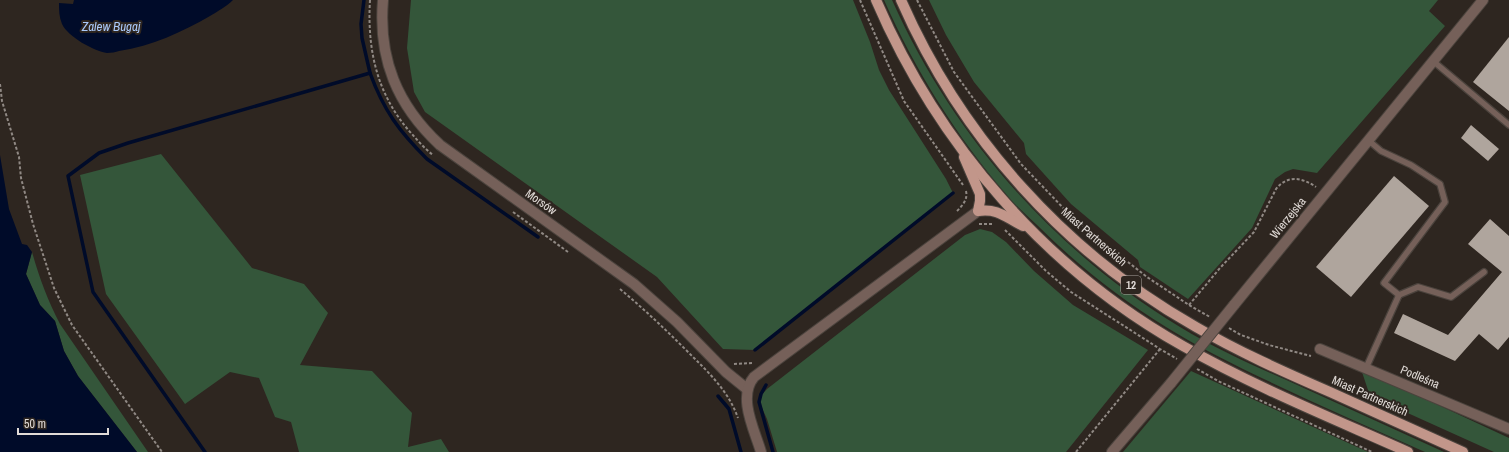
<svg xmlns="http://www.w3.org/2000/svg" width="1509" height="452" viewBox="0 0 1509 452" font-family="'Archivo Narrow',sans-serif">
<rect width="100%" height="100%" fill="#2e2620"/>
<!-- green -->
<g fill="#34563a">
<path d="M411,0H853L870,42L879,70L889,90L946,179L953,193L755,350L723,349L657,277L425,112L414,92L407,48Z"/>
<path d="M884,0H892C953,136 1052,249 1180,327C1221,352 1264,370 1306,389C1352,410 1398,431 1444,452H1425C1364,425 1303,398 1243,369C1217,356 1190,342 1166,327C1119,298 1076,264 1037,225C1026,215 1015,205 1006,194C956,136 915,70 884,0Z"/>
<path d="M929,0H1438L1429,11L1445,26L1317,173L1293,169L1285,172L1275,179L1252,228L1188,299L1140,267L1138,260L1071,204L1026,154L1024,143L974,82L946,35Z"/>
<path d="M161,154L252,268L304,284L328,313L300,365L372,371L412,413L408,447L441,439L449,452H299L291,422L275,417L259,378L230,372L185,404L106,294L80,175Z"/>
<path d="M980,229L992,232L1006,242L1034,271L1073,305L1148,350L1066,452H777L767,419L758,399L767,389L965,235Z"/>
<path d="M32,252C39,277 48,301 60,324L148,452H137L78,376L64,351L55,321L40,305L26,274Z"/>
<path d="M1361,369L1509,438V452H1494L1370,396Z"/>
<path d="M1191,371L1368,452H1123Z"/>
</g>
<!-- water -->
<g fill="#000b29">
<path d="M74,0H233C226,7 218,11 210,16C182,32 152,46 119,51C116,52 111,53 107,53C94,51 68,37 62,24C59,17 59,10 59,3L73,4Z"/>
<path d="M0,155L9,209L22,244L27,245L32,252L26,274L40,305L55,321L64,351L78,376L137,452H0Z"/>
</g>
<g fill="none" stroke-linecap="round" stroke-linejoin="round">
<!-- stream -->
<g stroke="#000b29" stroke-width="3.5">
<path d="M370,73C384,111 399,131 427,159L538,237"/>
<path d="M755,350L953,193"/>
<path d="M766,385L761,394L759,402L773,452"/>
<path d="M718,396L729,409L741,452"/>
<path d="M205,452L93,292L68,176L99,153L128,143L370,73L362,38L361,24L364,0"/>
</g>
</g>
<!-- building -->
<g fill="#afa59d">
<path d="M1509,37V111L1473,82Z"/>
<path d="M1471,125L1499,149L1488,161L1461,138Z"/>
<path d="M1394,176L1429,206L1351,297L1316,267Z"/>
<path d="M1490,219L1509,236V337L1498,350L1479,334L1455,361L1394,333L1403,314L1448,335L1502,272L1468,244Z"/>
</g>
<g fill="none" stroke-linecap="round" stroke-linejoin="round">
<!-- service casing -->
<g stroke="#4b433d" stroke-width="8">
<g id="service">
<path d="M1433,61L1509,125"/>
<path d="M1368,140L1381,151L1411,165L1440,184L1445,202L1384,283L1399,295L1418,287L1451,297L1484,272"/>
<path d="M1366,368L1399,295"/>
</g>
</g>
<!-- minor casing -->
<g stroke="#4b433d" stroke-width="12">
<g id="minor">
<path d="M383,0C378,59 397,105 440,145L634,284L677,322L726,372L747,389"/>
<path d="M1320,349L1509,429"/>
</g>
</g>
<!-- tertiary casing -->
<g stroke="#4b433d" stroke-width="12">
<g id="tertiary">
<path d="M1234,305L1483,0"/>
<path d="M761,452C755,431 737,397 754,377L978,211"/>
<path d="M1112,452L1171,383"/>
</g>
</g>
<!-- primary casing -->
<g stroke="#4b433d" stroke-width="12">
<g id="primary">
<path d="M876,0C938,144 1046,269 1183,346C1255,387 1332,418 1408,452"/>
<path d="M901,0C961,137 1065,253 1196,327C1239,352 1284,372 1330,392C1374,412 1418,432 1463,452"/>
<path d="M964,157L980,194V201L978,211C999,208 1006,218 1023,226"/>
</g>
</g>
<!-- path -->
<g stroke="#908984" stroke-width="2" stroke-dasharray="3 2" stroke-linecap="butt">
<path d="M370,0C367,50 377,95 411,133C418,141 425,149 433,155"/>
<path d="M860,0L904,101L963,185"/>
<path d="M917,0L954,72L1021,164L1070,215L1105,244L1147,277L1189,305L1210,317"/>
<path d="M0,84L2,101L19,157L21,178L33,224L54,288L72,325L162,452"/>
<path d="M957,211C963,205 968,199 966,191"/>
<path d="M513,212L568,252"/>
<path d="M979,224H993"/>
<path d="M1005,230L1046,271L1071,292L1160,349L1177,359"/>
<path d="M620,289C644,309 666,330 688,352C708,372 728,390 738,418"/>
<path d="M1189,305L1220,268L1254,232L1276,189C1288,174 1303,178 1316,187"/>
<path d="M1229,328L1241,335L1269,345L1311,356"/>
<path d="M734,364L753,363"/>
<path d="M1197,369L1218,381L1372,452"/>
<path d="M1076,452L1160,349"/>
</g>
<!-- service -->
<use href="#service" stroke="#756059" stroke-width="5.5"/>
<!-- minor -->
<use href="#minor" stroke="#756059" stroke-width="10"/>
<!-- tertiary -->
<use href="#tertiary" stroke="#756059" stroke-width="10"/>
<!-- primary -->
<use href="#primary" stroke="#c2968a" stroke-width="10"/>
<!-- tertiary-bridge casing -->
<g stroke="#4b433d" stroke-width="12" stroke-linecap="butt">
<path id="tertiary-bridge" d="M1171,383L1234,305"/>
</g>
<!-- tertiary-bridge -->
<use href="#tertiary-bridge" stroke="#756059" stroke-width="10"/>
</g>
<g text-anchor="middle" stroke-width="4" stroke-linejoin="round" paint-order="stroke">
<!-- shield labels -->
<rect fill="#2e2620" stroke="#aba5a0" stroke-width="1" x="1121" y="276" width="20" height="18" rx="3"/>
<g font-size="11" font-weight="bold" fill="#e1dbd7">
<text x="1131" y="289">12</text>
</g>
<!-- street labels -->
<g font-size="12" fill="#e1dbd7" stroke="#2e2620">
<text transform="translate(541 202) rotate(35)" y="4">Morsów</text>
<text transform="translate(1288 218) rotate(-51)" y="4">Wierzejska</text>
<text transform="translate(1094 237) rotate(41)" y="4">Miast Partnerskich</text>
<text transform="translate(1420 377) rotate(23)" y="4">Podleśna</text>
<text transform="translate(1370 396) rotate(24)" y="4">Miast Partnerskich</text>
</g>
<!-- water labels -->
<g font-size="13" font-style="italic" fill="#abcafb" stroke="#2e2620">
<text x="111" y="31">Zalew Bugaj</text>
</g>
</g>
<!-- scale -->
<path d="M18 428v6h90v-6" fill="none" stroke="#e1dbd7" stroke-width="2"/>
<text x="24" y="428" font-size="12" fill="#e1dbd7" stroke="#2e2620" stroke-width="3" paint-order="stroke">50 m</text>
</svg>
